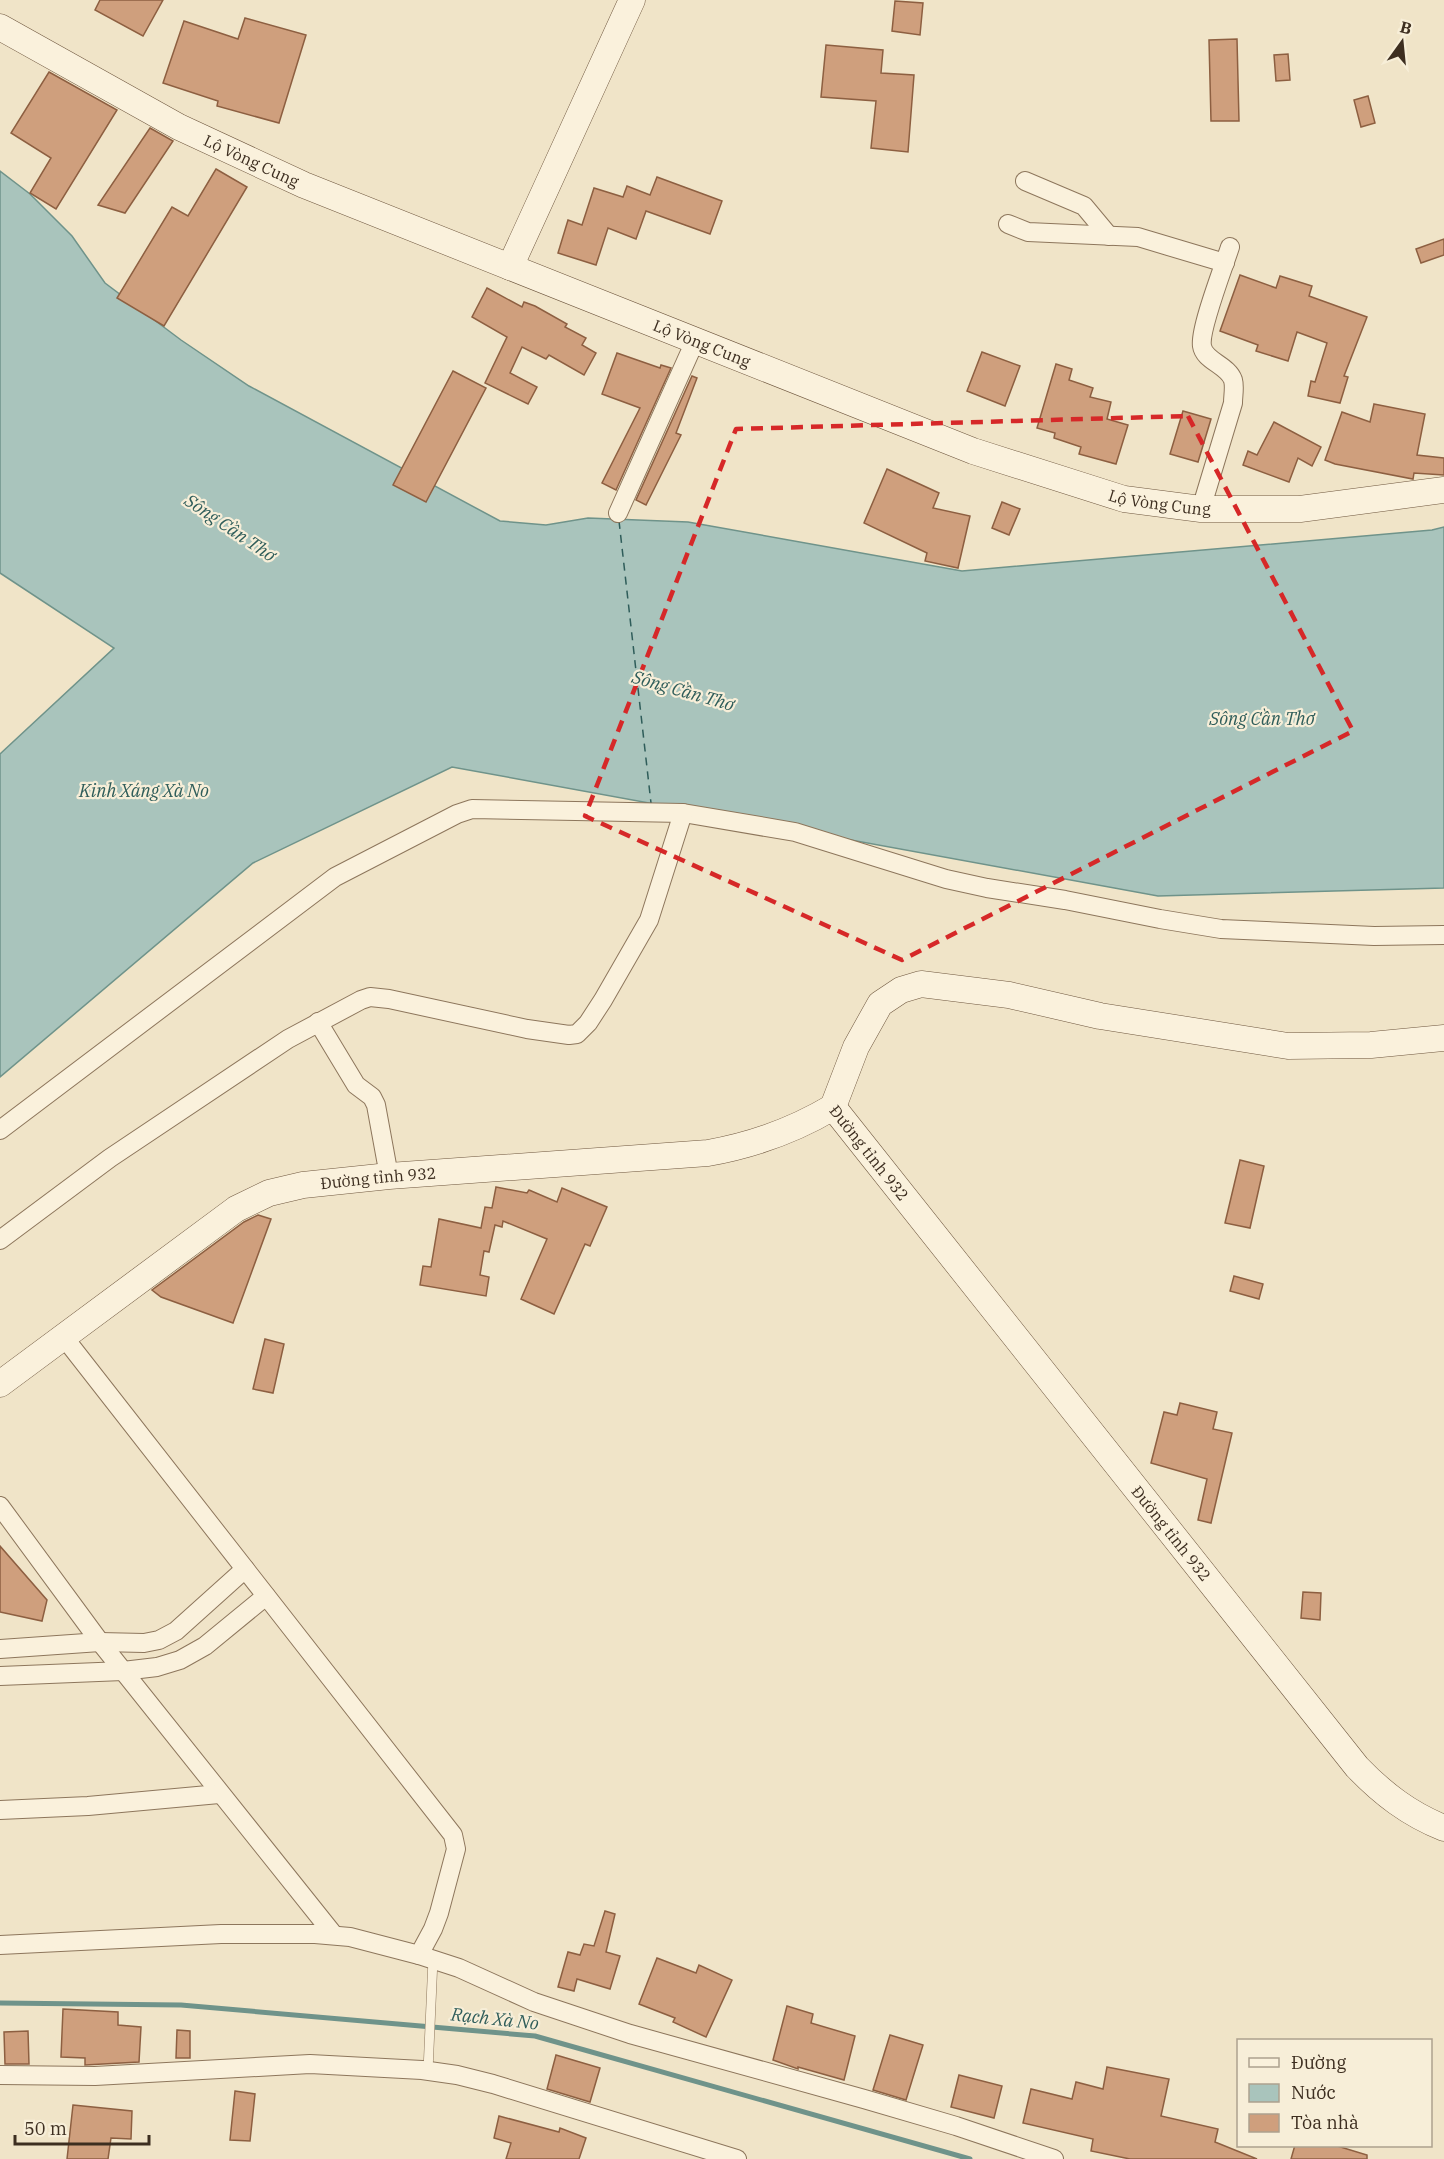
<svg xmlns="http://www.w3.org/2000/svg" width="1444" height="2159" viewBox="0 0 1444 2159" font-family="'IBM Plex Serif',serif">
<rect width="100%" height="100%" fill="#f0e4c8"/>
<!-- water -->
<path fill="#a9c4bc" stroke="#6f938a" stroke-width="1.5" d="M0,171L30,194L72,236L105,283L181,340L249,386L500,521L546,525L588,518L688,522L962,571L1432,530L1444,527V888L1158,896L452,767L253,863L0,1077V754L114,648L0,573Z"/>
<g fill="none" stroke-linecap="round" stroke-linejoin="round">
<!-- stream -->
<path stroke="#6f938a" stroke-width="5" d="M0,2003L181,2005L535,2036L970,2159"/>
<!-- ferry -->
<path stroke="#2f5d5a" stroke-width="1.5" stroke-dasharray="8 6" stroke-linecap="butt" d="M619,521L651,803"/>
</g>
<!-- building -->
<g fill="#cf9f7d" stroke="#8d5f41" stroke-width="1.5">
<path d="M100,0H163L143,36L95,10Z"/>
<path d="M895,1L923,3L920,35L892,31Z"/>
<path d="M245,18L306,35L279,123L217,106L218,101L163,83L184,21L238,39Z"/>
<path d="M1237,39L1239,121H1211L1209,40Z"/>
<path d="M826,45L883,50L881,73L914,75L908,152L871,148L876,101L821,97Z"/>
<path d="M1288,54L1290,80L1276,81L1274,55Z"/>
<path d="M49,72L117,110L56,209L30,193L51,158L11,133Z"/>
<path d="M1368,96L1375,123L1361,127L1354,100Z"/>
<path d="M150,128L173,141L125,213L98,205Z"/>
<path d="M216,169L247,187L164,326L117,298L172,207L188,216Z"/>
<path d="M657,177L722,201L710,234L646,211L636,239L608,228L596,265L558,253L568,220L582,225L594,188L623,197L627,186L650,195Z"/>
<path d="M1444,239V255L1421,263L1416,249Z"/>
<path d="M1240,275L1276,288L1280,276L1312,286L1309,296L1367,317L1344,376L1348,377L1340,403L1308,396L1311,381L1315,382L1327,343L1297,332L1288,361L1256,351L1258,345L1220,331Z"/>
<path d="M487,288L522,307L524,302L535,306L567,324L565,327L586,338L582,345L596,353L584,375L549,355L546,359L522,347L510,373L537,387L528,404L485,383L507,337L472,317Z"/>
<path d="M982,352L1020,366L1005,406L967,391Z"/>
<path d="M617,353L660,368L661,365L671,368L616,490L602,483L640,408L602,394Z"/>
<path d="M1056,364L1072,369L1069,380L1093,388L1090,397L1111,402L1107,419L1128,425L1116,464L1079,454L1081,447L1054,438L1055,433L1037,428Z"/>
<path d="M453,371L486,388L426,502L393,485Z"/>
<path d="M692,376L697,378L676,433L681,435L646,505L636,500Z"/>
<path d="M1374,404L1425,414L1417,455L1444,458V475L1414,473L1413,479L1335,464L1325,460L1342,412L1370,422Z"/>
<path d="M1183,411L1211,419L1198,462L1170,454Z"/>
<path d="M1274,422L1321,447L1312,466L1298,458L1289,482L1243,465L1248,451L1257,455Z"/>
<path d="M887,469L939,493L933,508L970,516L958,568L925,561L927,553L864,523Z"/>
<path d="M1002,502L1020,509L1009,535L992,528Z"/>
<path d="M1240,1160L1264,1166L1250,1228L1225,1223Z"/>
<path d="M496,1187L527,1193L529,1190L557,1202L562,1188L607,1207L590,1246L585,1244L554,1314L521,1299L547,1239L503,1221L502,1227L495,1225L489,1252L484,1251L480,1275L489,1277L486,1296L420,1285L423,1266L431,1267L439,1219L481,1228L485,1207L492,1208Z"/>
<path d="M258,1215L271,1219L233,1323L161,1297L152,1290L244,1222Z"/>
<path d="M1234,1276L1263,1284L1259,1299L1230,1291Z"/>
<path d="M265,1339L284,1344L273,1393L253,1389Z"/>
<path d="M1180,1403L1217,1412L1213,1429L1232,1433L1211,1523L1198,1520L1207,1479L1151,1463L1164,1412L1177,1415Z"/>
<path d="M0,1546L47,1600L42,1621L0,1612Z"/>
<path d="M1303,1592L1321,1593L1320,1620L1301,1618Z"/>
<path d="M605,1911L615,1914L606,1952L620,1956L610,1989L577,1979L574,1991L558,1987L568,1952L580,1955L584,1944L594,1946Z"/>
<path d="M657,1958L696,1973L699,1965L732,1980L706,2037L673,2022L675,2018L639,2004Z"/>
<path d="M787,2006L813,2014L811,2023L855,2036L844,2080L798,2067V2069L773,2060Z"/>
<path d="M63,2009L118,2012V2025L141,2027L139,2062L85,2065V2058L61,2057Z"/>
<path d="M177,2030L190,2031V2058H176Z"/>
<path d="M28,2031L29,2064H5L4,2032Z"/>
<path d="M890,2035L923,2045L906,2100L873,2090Z"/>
<path d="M556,2055L600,2068L590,2102L547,2089Z"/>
<path d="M1107,2067L1169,2079L1161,2116L1218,2129L1215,2142L1257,2159H1130L1091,2151L1093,2139L1023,2123L1031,2089L1072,2099L1076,2082L1103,2089Z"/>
<path d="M959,2075L1002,2086L994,2118L951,2107Z"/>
<path d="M235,2091L255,2094L250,2141L230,2140Z"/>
<path d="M73,2105L132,2111L131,2139L111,2138L108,2159H67Z"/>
<path d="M499,2116L559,2132L560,2128L586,2138L579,2159H506L511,2143L494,2138Z"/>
<path d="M1295,2145H1334L1367,2155V2159H1291Z"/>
</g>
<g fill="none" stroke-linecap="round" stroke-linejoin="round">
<!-- lane casing -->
<g stroke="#8d765c" stroke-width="10">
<path id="lane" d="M428,2071L433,1959"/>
</g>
<!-- street casing -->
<g stroke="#8d765c" stroke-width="20">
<g id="street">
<path d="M1025,181L1084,206L1109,236"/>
<path d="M1008,224L1028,232L1138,237L1225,263"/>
<path d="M1201,509L1233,403C1233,395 1235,387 1233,380C1228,365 1204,361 1202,346C1199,330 1224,266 1230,247"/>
<path d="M618,513L695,341"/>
<path d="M318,1022L356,1085L372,1097L376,1105L389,1176"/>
<path d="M0,1130L335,877L457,814L472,809L683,813L795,832L946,879L987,888L1065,900L1160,919L1221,929L1374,936L1444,935"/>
<path d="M0,1240L110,1158L288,1039L361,1000L370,997L389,999L527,1029L569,1035L577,1034L588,1023L603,1000L649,920L683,813"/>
<path d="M0,1506L100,1642L334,1935"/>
<path d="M0,1649L100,1642L144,1643L159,1640L176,1631L245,1569"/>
<path d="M0,1676L123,1671L157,1667L180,1660L205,1646L266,1596"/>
<path d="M0,1810L88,1806L219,1794"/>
<path d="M0,1945L221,1934H315L350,1937L419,1955L433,1929L439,1913L456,1849L453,1835L63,1336"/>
<path d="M419,1955L459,1968L534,2002L630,2034L864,2099L956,2126L1054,2159"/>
<path d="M0,2075L95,2076L310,2064L422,2070L457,2075L493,2084L737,2159"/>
</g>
</g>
<!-- secondary casing -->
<g stroke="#6f573f" stroke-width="27">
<g id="secondary">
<path id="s1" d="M0,27L179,127L304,185L973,451L1124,499L1201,509H1300L1444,490"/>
<path d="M510,267L632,0"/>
<path d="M833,1107L856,1047L880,1004L901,990L921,984L1009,995L1100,1016L1288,1046L1371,1045L1444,1038"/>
<path id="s2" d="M0,1384L236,1209L269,1193L303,1185L389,1176L708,1153C753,1145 793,1131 833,1107L1357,1767C1383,1794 1409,1814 1444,1828"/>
</g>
</g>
<!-- lane -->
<use href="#lane" stroke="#faf1dc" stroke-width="9"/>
<!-- street -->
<use href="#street" stroke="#faf1dc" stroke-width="18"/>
<!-- secondary -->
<use href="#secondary" stroke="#faf1dc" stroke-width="26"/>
</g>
<!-- marked area -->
<path fill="none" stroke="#d62828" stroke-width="4.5" stroke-dasharray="12 8" stroke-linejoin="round" d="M1188,416L1353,731L902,960L585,816L736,429Z"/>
<g text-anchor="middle" stroke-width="4.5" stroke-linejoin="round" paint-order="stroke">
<!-- street labels -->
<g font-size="16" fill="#3d2e20" stroke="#f7eed8">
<text dy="6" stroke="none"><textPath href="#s1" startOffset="285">Lộ Vòng Cung</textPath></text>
<text dy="6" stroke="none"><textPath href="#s1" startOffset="771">Lộ Vòng Cung</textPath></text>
<text dy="6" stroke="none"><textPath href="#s1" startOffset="1257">Lộ Vòng Cung</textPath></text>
<text dy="6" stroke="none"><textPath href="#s2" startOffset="964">Đường tỉnh 932</textPath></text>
<text dy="6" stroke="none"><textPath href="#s2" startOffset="441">Đường tỉnh 932</textPath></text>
<text dy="6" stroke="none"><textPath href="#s2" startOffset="1450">Đường tỉnh 932</textPath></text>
</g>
<!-- water labels -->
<g font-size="18" font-style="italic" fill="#2f5d5a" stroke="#f7eed8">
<text transform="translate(230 528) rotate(34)" y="6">Sông Cần Thơ</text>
<text transform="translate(683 691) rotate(16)" y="6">Sông Cần Thơ</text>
<text x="1262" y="725">Sông Cần Thơ</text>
<text x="144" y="797">Kinh Xáng Xà No</text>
<text transform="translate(495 2019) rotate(6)" y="6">Rạch Xà No</text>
</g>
</g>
<!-- legend -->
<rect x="1237" y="2039" width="195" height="108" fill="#f7eed8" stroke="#ada18e" stroke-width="1.5"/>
<rect x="1249" y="2058" width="30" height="9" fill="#faf1dc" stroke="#ada18e" stroke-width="1.5"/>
<text x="1291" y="2069" font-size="18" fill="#3d2e20">Đường</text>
<rect x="1249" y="2084" width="30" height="18" fill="#a9c4bc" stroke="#ada18e" stroke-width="1.5"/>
<text x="1291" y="2099" font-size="18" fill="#3d2e20">Nước</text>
<rect x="1249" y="2114" width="30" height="18" fill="#cf9f7d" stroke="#ada18e" stroke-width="1.5"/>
<text x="1291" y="2129" font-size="18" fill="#3d2e20">Tòa nhà</text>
<!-- north arrow -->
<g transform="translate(1402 42) rotate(15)" stroke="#f7eed8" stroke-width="4.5" paint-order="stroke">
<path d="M0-4.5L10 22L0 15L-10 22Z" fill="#3d2e20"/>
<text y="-9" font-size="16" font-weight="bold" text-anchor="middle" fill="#3d2e20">B</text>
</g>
<!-- scale -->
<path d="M15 2135v9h134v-9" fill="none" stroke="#3d2e20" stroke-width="3"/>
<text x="24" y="2135" font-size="18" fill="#3d2e20" stroke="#f7eed8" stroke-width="4.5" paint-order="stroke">50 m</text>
</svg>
